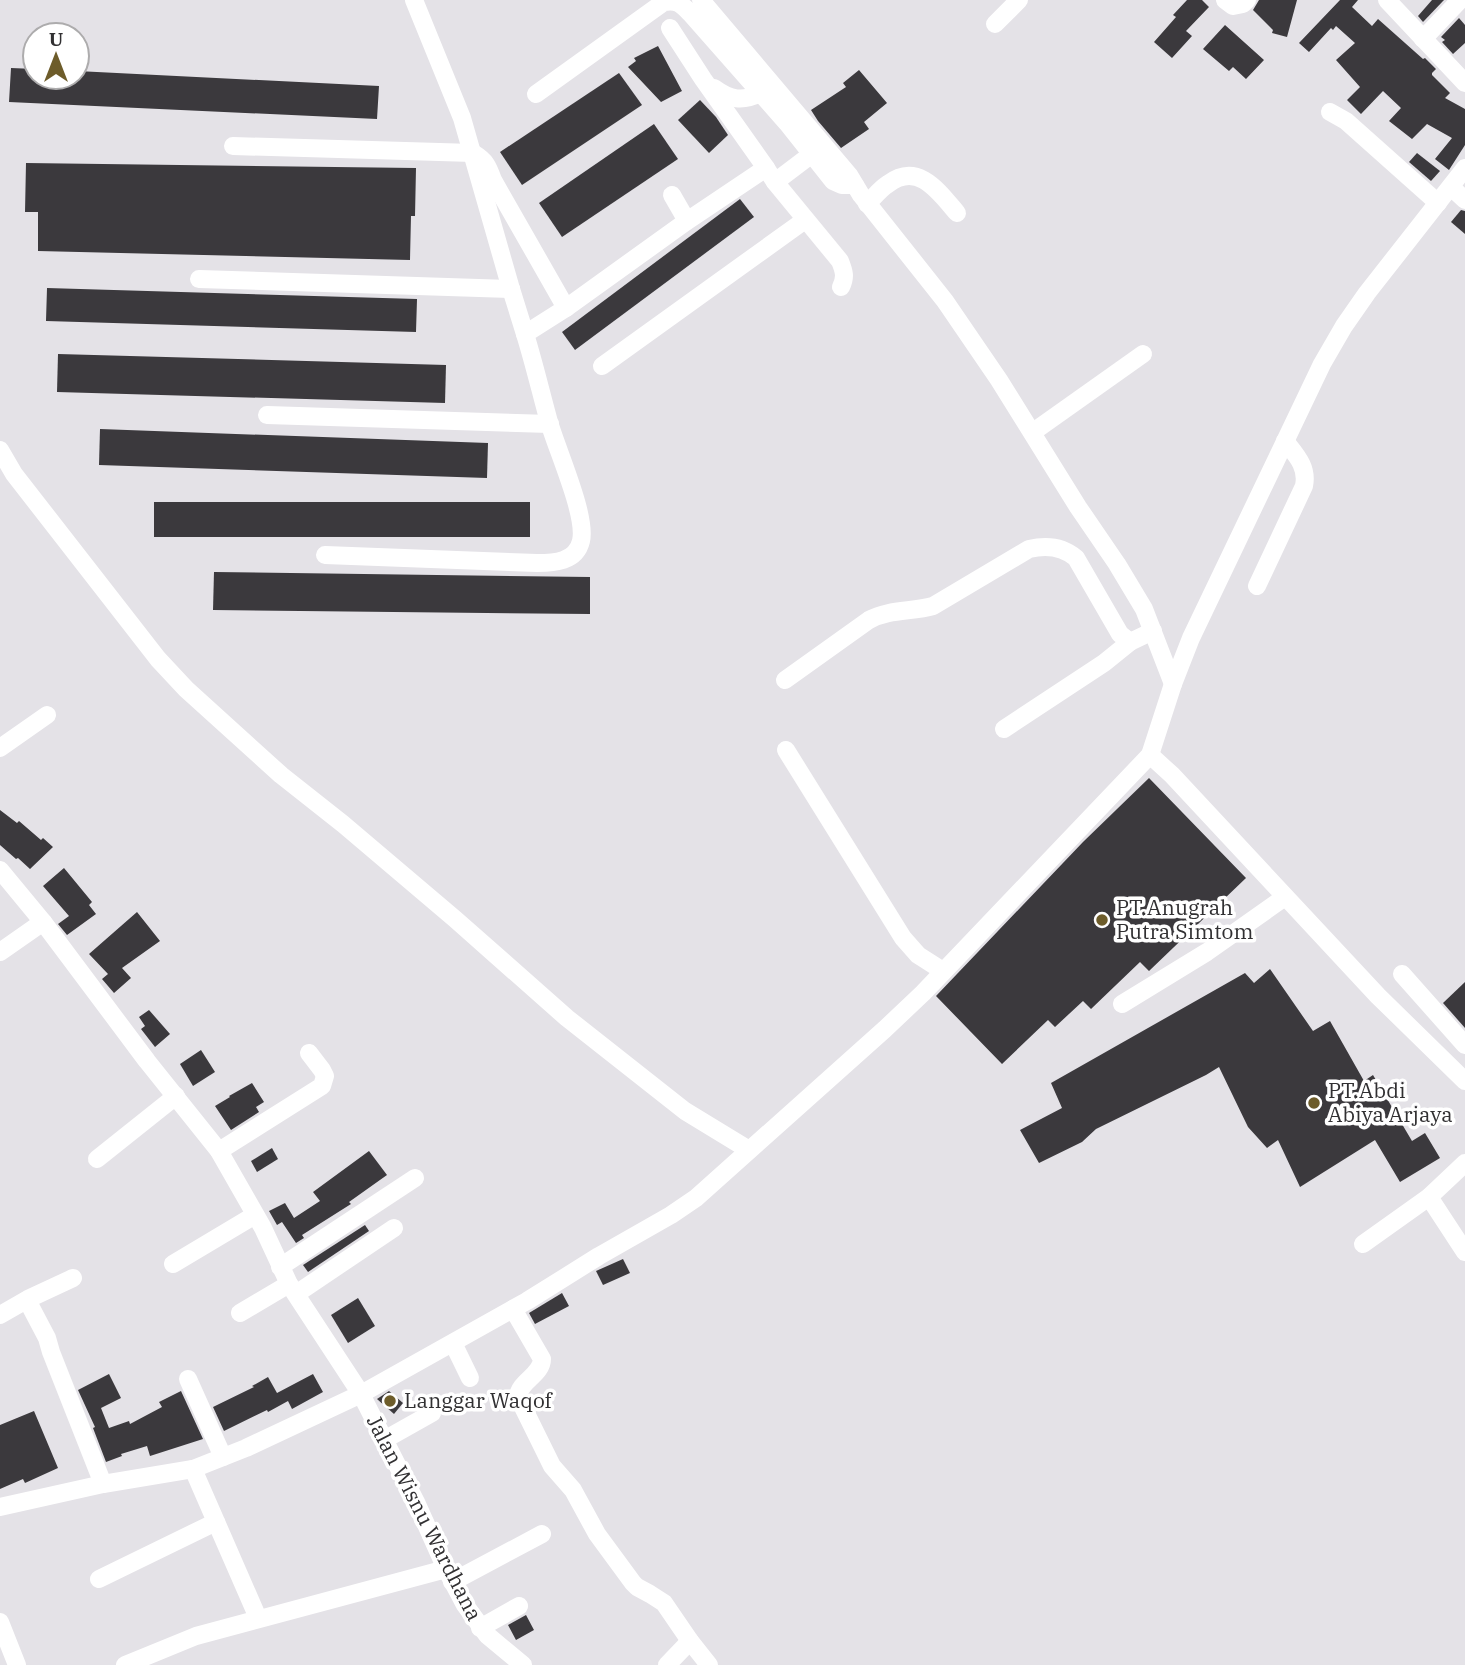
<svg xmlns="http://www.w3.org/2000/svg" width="1465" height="1665" viewBox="0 0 1465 1665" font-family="'IBM Plex Serif',serif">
<rect width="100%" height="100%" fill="#e4e2e7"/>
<!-- building -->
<g fill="#3b393d">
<path d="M1187,0H1202L1209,7L1186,31L1192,36L1172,58L1154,42L1176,17L1173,15Z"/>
<path d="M1259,0H1297L1287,37L1272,33L1273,30L1253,10Z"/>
<path d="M1340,0H1358L1352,7L1372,26L1378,19L1423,59L1425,58L1436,69L1432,73V75L1450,93L1445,98L1465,109V145L1449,170L1435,159L1452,138L1427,124L1412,139L1389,121L1401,108L1383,91L1361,114L1347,100L1360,87L1336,60L1355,43L1336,26L1333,30L1331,28L1309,52L1299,43Z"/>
<path d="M1432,0H1444L1423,22L1418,16Z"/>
<path d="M1459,18L1465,25V43L1453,54L1442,42L1445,40L1441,37Z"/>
<path d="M1225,25L1264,60L1246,79L1233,67L1229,71L1203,49Z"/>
<path d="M658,46L682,91L661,102L628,67L636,61L634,58Z"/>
<path d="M11,68L35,69V77H77V71L379,86L377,119L9,102Z"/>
<path d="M859,70L887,103L864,122L869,129L841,148L818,121L811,110L846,87L843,83Z"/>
<path d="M619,73L642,105L522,185L500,152Z"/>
<path d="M700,100L716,117L728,135L709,153L678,120Z"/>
<path d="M654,124L678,159L562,237L539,203Z"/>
<path d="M1417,153L1440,171L1431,181L1409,162Z"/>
<path d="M26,163L416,168L415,216H411L410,260L38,251V212H25Z"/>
<path d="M740,199L754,217L575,350L562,332Z"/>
<path d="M1461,210L1465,211V234L1451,222Z"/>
<path d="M47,288L417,299L416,332L46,321Z"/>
<path d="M58,354L446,365L445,403L57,392Z"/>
<path d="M100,429L488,443L487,478L99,465Z"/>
<rect x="154" y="502" width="376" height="35"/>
<path d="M214,572L590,577V614L213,610Z"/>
<path d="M1149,778L1246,878L1149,971L1140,962L1091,1009L1083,1001L1055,1027L1048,1020L1002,1064L936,996L1083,842Z"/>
<path d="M0,810L17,823L19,821L41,840L43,838L53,847L30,869L18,858L16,859L0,845Z"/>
<path d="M64,868L92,902L89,905L96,914L67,935L58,924L69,916L43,886Z"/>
<path d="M137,912L160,941L122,968L131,978L114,993L102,979L108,974L89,954Z"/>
<path d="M1270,969L1313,1031L1330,1021L1364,1081L1373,1075L1412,1141L1425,1133L1440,1158L1400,1182L1375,1140L1300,1187L1278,1140L1267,1148L1248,1127L1219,1067L1206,1075L1096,1129L1082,1142L1039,1163L1020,1130L1062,1108L1051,1083L1245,973L1254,983Z"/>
<path d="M1465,982V1028L1443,1003Z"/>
<path d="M149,1010L170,1034L155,1047L141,1029L145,1026L139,1017Z"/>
<path d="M201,1050L215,1072L193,1086L180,1064Z"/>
<path d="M252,1083L264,1102L256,1107L259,1112L231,1130L215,1106L230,1097L229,1096Z"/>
<path d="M272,1148L278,1159L257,1172L251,1161Z"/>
<path d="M369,1151L387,1175L349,1202L351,1204L302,1235L304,1238L296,1243L282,1222L277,1225L269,1211L285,1203L294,1218L320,1201L313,1192Z"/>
<path d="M365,1225L369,1231L308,1272L303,1265Z"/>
<path d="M623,1259L630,1273L603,1285L596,1271Z"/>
<path d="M562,1293L569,1306L535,1324L529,1313Z"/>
<path d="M358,1298L375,1326L348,1343L331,1315Z"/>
<path d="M109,1374L121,1398L101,1408L109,1428L129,1421L130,1424L162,1407L159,1402L181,1391L203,1439L150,1456L147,1446L121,1454L122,1456L106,1462L93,1428L95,1427L78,1390Z"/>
<path d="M313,1374L323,1392L292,1409L288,1401L268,1412L267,1410L224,1431L213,1407L254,1387L252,1386L268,1377L277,1393Z"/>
<path d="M389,1391L403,1403L394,1414L377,1399Z"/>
<path d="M34,1411L58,1468L25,1483L23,1479L0,1489V1425Z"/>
<path d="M526,1615L534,1630L516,1640L508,1625Z"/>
</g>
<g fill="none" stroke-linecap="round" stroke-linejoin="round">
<!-- minor -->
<g stroke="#fff" stroke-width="18">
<path d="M414,0L462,118L511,289L525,334"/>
<path d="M701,0L849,175L861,195L945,301L999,380L1078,507L1117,564L1144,609L1173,684"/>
<path d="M1225,0L1233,6L1243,4L1247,0"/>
<path d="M1387,0L1465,83"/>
<path d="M995,24L1019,0"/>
<path d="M670,28L703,79L766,168"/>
<path d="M1423,39L1460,0"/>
<path d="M714,88C730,100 743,102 760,93"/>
<path d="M536,94L664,2C679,0 681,4 691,14L787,123L833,181L842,185H855"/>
<path d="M1330,112L1346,121L1438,203"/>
<path d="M233,146L473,153C486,161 488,166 493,180L566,308"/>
<path d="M812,154L775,182L840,261C844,271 846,277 841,287"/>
<path d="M1451,187L1465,200"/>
<path d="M672,195L687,221"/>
<path d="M867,204C874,197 880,189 888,184C918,161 939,192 957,213"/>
<path d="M199,279L511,289"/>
<path d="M602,366L805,220"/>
<path d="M267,415L550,424"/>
<path d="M1033,432L1143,354"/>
<path d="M0,450L14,474L158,659L186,689L281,775L343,824L455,919L567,1018L685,1111L749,1150"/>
<path d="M325,555L537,563C554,563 576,562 581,541C587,516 557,450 549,422C541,393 534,363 525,334L566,308L687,221L766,168L775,182"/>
<path d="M1257,586L1304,486C1308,467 1296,455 1285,441"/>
<path d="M785,680L869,620C889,609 912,612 933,606L1029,549C1046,545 1062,546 1076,558L1120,634L1130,642L1153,631"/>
<path d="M1004,729L1104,663L1130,642"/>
<path d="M0,748L47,715"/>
<path d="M786,750L903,938L918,955L943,971"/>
<path d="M1150,755L1173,684L1191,638L1322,364L1344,326L1367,293L1465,168"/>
<path d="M0,870L43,922L147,1061L219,1151L263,1228L289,1284L361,1394L416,1502L446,1569L465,1605L487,1635L523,1665"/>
<path d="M0,952L43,922"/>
<path d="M1402,974L1465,1045"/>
<path d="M1122,1004L1207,952L1285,897"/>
<path d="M219,1151L322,1086L325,1076L322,1070L309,1053"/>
<path d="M97,1159L176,1096"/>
<path d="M1429,1197L1465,1252"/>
<path d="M1363,1244L1429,1197L1465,1163"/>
<path d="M173,1264L255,1215"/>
<path d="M280,1267L415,1178"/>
<path d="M296,1294L394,1228"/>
<path d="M27,1300L47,1338L51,1352L103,1484"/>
<path d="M513,1309L542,1359C542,1375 519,1381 518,1397L552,1466L573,1490L597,1534L633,1583L637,1587L650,1594L664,1603L690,1641L709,1665"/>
<path d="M240,1313L289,1284"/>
<path d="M0,1315L28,1299L73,1278"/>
<path d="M453,1343L470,1378"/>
<path d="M188,1379L223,1457"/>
<path d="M384,1440L432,1413"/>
<path d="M193,1469L258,1618"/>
<path d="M0,1507L103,1484L193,1469L246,1448L361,1394L527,1301L599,1256L671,1215L696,1198L885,1029L923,993L1150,755L1172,775L1378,996L1465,1081"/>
<path d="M99,1579L216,1522"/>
<path d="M452,1582L542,1534"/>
<path d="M0,1622L17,1665"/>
<path d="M480,1628L519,1606"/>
<path d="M125,1665L196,1636L446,1569"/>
<path d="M667,1665L690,1641"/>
</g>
</g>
<!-- markers -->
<g fill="#6d5c2a" stroke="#fff" stroke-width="2.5">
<circle cx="1102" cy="920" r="7"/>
<circle cx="1314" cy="1103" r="7"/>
<circle cx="390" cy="1401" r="7"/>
</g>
<g text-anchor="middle" stroke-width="7" stroke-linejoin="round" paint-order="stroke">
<!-- poi labels -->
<g font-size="21" fill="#313032" stroke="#fff" text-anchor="start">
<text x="1116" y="915">PT.Anugrah<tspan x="1116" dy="24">Putra Simtom</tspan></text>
<text x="1328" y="1098">PT.Abdi<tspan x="1328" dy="24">Abiya Arjaya</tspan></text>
<text x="404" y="1408">Langgar Waqof</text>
</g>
<!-- street labels -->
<g font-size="21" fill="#313032" stroke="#fff">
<text transform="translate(424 1518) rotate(63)" y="7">Jalan Wisnu Wardhana</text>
</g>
</g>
<!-- north arrow -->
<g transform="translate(56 56)"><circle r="33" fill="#ffffff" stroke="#adacad" stroke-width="2"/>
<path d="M0-5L12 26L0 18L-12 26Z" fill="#6d5c2a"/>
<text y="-10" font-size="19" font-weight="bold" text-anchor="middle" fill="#313032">U</text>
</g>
</svg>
